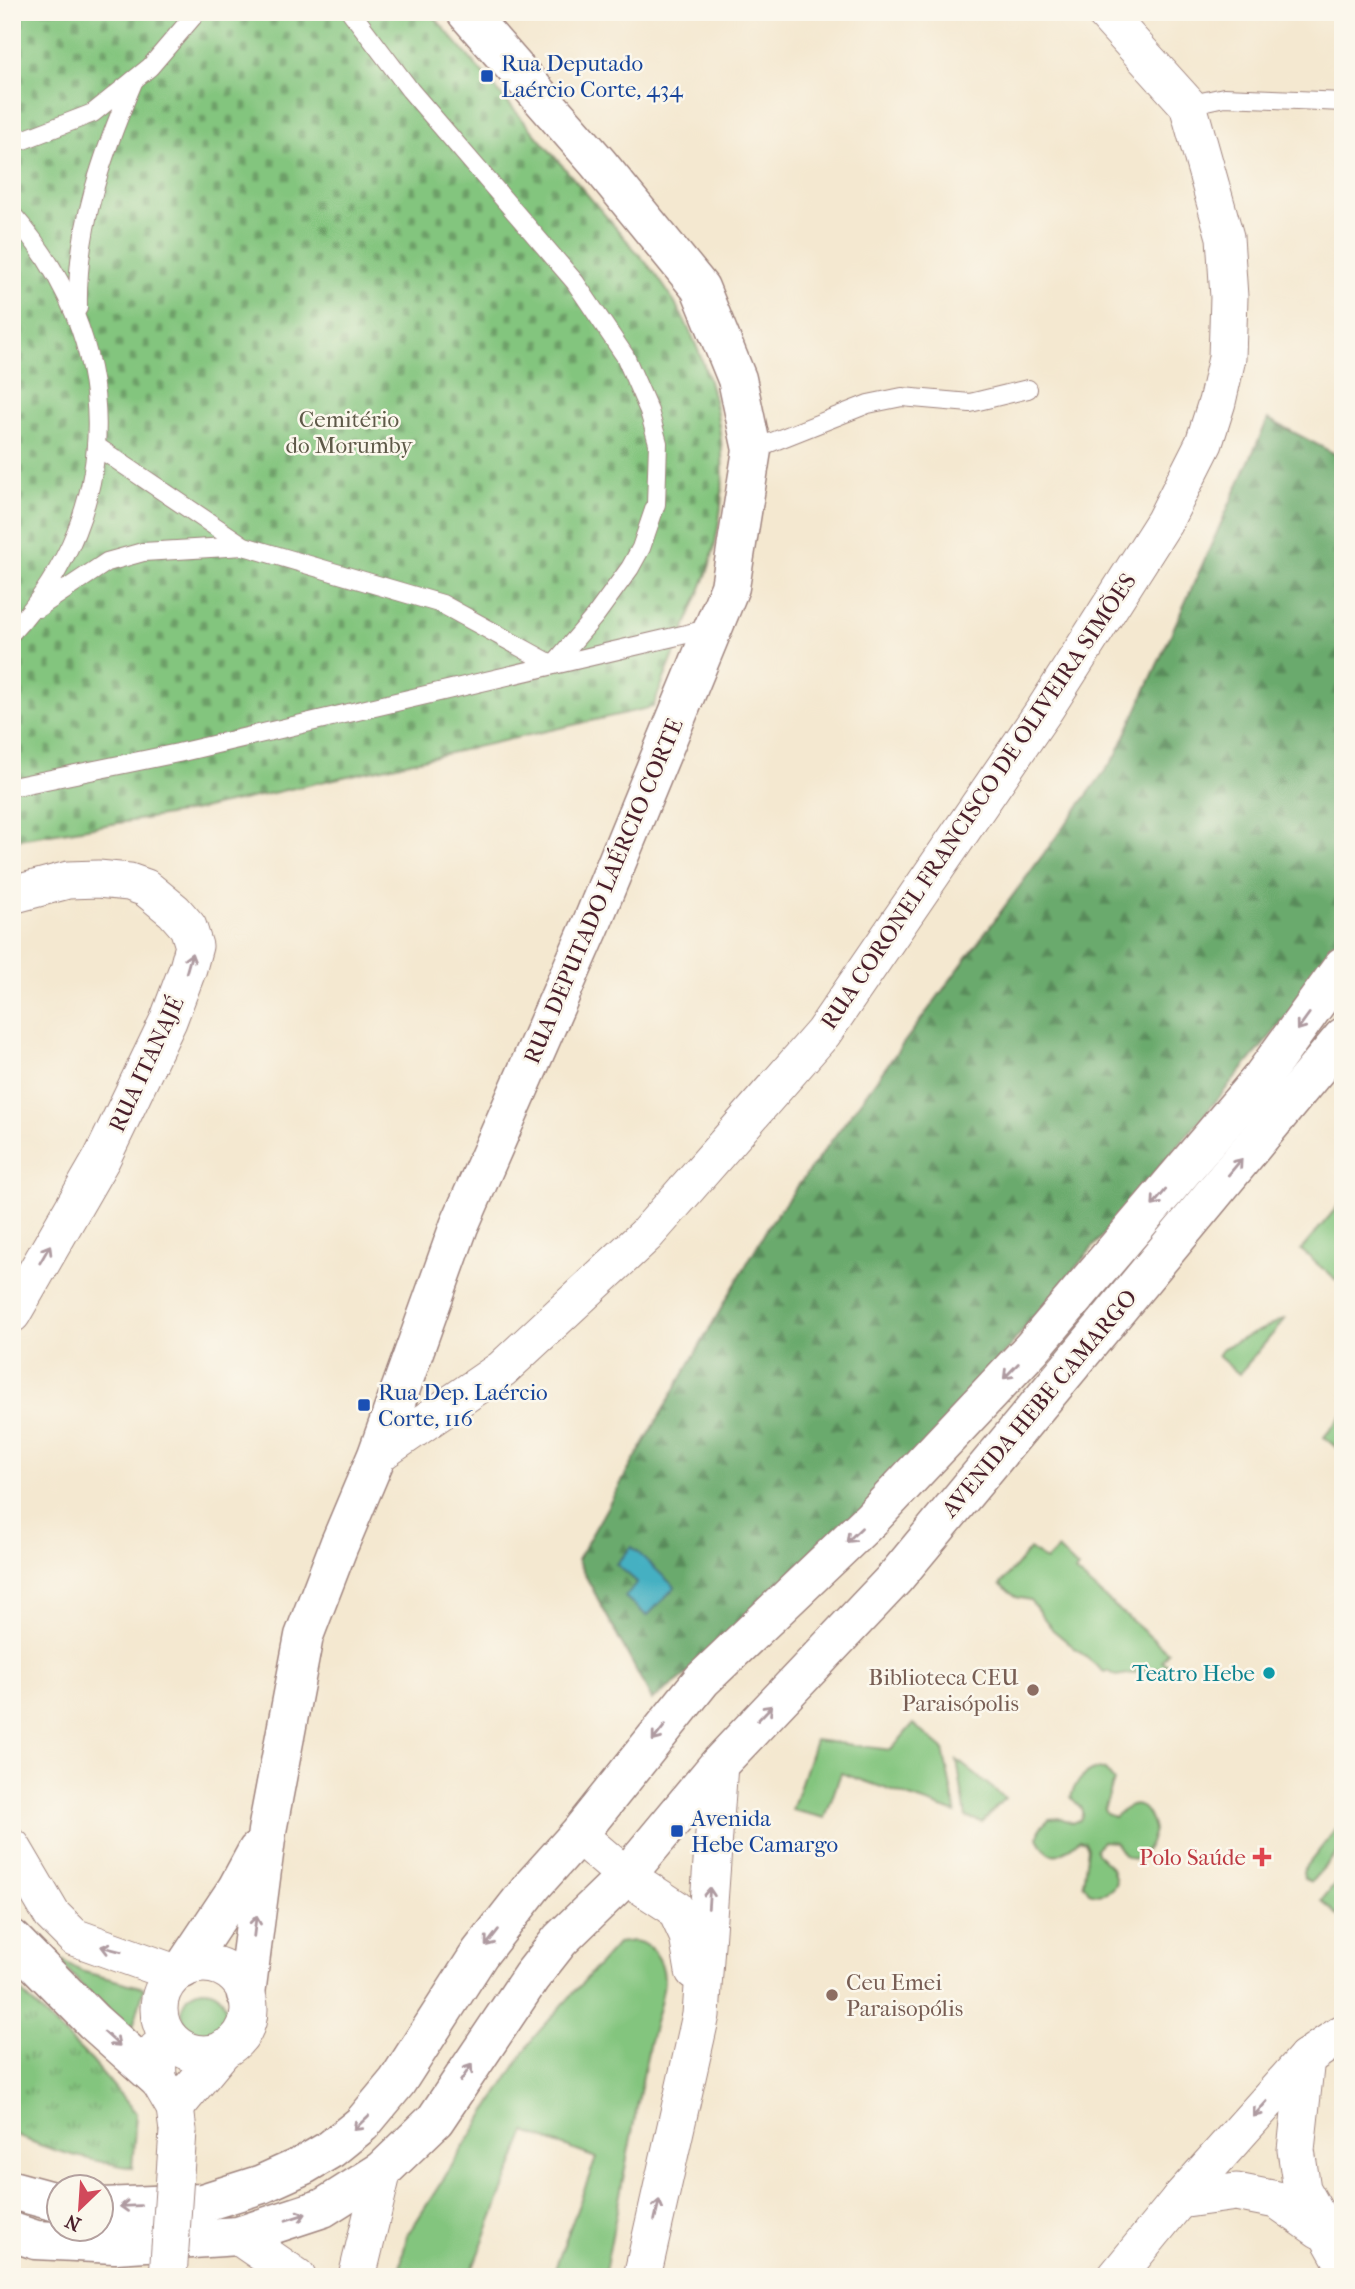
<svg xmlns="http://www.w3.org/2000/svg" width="1355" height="2289" viewBox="0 0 1355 2289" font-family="'IM FELL French Canon',serif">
<defs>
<pattern id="forest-firs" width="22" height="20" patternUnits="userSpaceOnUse" patternTransform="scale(1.75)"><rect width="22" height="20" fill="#6aaa6d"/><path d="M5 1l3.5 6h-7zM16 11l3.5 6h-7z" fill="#598a5a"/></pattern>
<pattern id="cemetery-stones" width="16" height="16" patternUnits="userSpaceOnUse" patternTransform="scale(1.75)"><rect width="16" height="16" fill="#83c57e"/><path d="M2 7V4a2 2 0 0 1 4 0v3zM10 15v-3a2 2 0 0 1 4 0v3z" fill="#6d9f67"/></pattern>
<pattern id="park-tufts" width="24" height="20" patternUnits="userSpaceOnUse" patternTransform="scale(1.75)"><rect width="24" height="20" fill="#83c57e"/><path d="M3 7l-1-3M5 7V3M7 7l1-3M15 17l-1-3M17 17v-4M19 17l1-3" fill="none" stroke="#6d9f67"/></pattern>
</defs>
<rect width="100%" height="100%" fill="#fbf7ec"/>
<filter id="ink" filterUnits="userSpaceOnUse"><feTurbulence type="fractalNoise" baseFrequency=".0143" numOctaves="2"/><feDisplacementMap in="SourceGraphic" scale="14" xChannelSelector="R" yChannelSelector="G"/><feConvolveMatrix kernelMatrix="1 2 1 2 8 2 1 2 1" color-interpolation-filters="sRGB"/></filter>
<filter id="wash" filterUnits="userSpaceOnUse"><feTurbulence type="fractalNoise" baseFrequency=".00686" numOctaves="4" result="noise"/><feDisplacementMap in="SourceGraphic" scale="28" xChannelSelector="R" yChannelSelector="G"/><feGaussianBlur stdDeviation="1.57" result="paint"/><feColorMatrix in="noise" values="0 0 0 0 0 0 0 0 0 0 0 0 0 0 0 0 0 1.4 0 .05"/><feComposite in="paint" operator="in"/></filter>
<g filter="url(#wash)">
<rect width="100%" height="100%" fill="#f4e8d0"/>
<!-- green -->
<g fill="#83c57e" stroke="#667254" stroke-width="2">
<path d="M1343,1200V1286L1301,1250Z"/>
<path d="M1286,1318L1239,1374L1218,1356L1223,1348Z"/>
<path d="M1343,1414V1453L1324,1437Z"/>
<path d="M1030,1549L1046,1561L1058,1549L1078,1568L1075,1572L1168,1652L1162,1661L1170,1667L1116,1676L1107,1671L1104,1672L1053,1630L1030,1600L1016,1597L1000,1585Z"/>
<path d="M913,1724L943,1749L956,1813L841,1773L825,1818L792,1810L815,1740L891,1750Z"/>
<path d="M957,1760L1005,1798L982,1822L966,1817Z"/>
<path d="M1096,1769L1105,1770L1114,1781L1104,1809L1106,1814L1114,1817C1135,1798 1147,1802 1154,1830C1151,1842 1142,1867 1125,1856C1121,1852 1119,1846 1115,1842L1102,1841L1096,1849L1097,1854L1112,1868L1116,1882C1112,1893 1099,1896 1089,1892L1083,1883L1088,1848L1085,1842L1079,1840C1063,1854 1051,1865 1038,1838L1040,1828L1049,1819L1060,1818L1073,1823L1080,1820C1086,1808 1078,1806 1071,1797C1075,1782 1083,1775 1096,1769Z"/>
<path d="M1343,1820V1846L1311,1882L1304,1878L1303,1871Z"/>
<path d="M1343,1873V1920L1326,1905L1322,1900Z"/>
<path d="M633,1941C652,1943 663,1959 664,1978C665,1993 651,2033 648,2051C633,2126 619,2201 604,2277H552L596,2158L526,2132L469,2277H398L407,2236L534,2037L618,1943Z"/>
<path d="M55,1956L81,1971L144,1988L132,2031L92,1997Z"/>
<circle cx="204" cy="2012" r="22"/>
</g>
<!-- forest -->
<path fill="url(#forest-firs)" stroke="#5a644c" stroke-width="2" d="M1268,419L1343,458V950L1024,1329L828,1570L652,1700L577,1560L769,1225L1116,756Z"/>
<!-- cemetery -->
<path fill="url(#cemetery-stones)" stroke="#667254" stroke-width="2" d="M12,12H430L654,272C717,357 739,461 710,564C705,581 697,597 691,613C678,645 665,676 653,707L193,811L12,840Z"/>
<!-- park -->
<path fill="url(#park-tufts)" stroke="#667254" stroke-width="2" d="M12,1983L92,2061L136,2113L132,2168C91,2160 50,2152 12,2133Z"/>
<!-- water -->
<path fill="#44b0c2" stroke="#476876" stroke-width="2" d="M632,1547L675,1587L647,1616L625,1597L637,1582L616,1564Z"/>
</g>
<g filter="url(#ink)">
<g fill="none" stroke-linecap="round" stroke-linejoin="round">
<!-- lane casing -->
<g stroke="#9f847e" stroke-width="20">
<g id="lane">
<path d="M1188,105L1224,97L1343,102"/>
<path d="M12,142L23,140L93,113L150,67L197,12"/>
<path d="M12,214C123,340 127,507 12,632"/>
<path d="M78,308C76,227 103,153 134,80"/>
<path d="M96,446L244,546L442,604L553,665L595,616L630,568L641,548L656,504L658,443L649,411L625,356L575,282L410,90L351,12"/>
<path d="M752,450L868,404L902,397L970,403L1028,389"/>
<path d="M38,608L107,562L143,552L244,546"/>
<path d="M12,787L178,753L712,628"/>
</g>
</g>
<!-- street casing -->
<g stroke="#9f847e" stroke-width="39">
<g id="street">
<path d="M12,895L68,880L98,879L129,882L146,888L174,911L188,927L194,946L188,968L168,1021L102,1158L12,1314"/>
<path d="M377,1455L502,1369L646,1235L823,1033L1045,709L1164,522L1204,443L1217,402L1227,358L1229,297L1225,237L1188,105L1104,12"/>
<path d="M578,1835L626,1876L675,1908L688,1936L694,1971"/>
<path d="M12,1847L52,1915L74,1937L175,1973"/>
<circle cx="204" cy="2009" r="45"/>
<path d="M157,2049L158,2079L175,2108L178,2131"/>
<path d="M1306,2058L1296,2150L1302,2189L1343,2262"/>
<path d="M175,2108L225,2048"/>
<path d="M1179,2200L1236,2192L1277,2200L1320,2230"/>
<path d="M238,2236L297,2277"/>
<path d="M357,2277L383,2170"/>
<path d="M642,2277L701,2015L719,1764"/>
<path d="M1116,2277L1179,2200L1306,2058L1343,2033"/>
</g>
</g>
<!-- secondary casing -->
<g stroke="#9f847e" stroke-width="41">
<g id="secondary">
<path d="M183,1969L237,1888L257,1851"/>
<path d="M246,1994L267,1831L304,1636L339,1545L377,1455L459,1226L591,925L730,587L752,450L737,379L700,288L598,163L466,12"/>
</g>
</g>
<!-- primary casing -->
<g stroke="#9f847e" stroke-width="41">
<g id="primary">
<path d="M12,1939L94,2022L158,2079"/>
<path d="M12,2190L60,2203"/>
<path d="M102,2207L202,2203L262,2184L304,2165L331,2149L362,2124L397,2082L480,1953L534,1884L578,1835L702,1680L871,1519L1032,1348L1263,1076L1343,966"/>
<path d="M12,2232L36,2240L115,2244L238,2236L323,2208L383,2170L435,2120L531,1977L560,1940L626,1876L719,1764L895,1578L1343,1037"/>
</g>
</g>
<!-- lane -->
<use href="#lane" stroke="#fff" stroke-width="18"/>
<!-- street -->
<use href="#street" stroke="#fff" stroke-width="37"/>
<!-- secondary -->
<use href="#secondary" stroke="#fff" stroke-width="38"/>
<!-- primary -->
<use href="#primary" stroke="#fff" stroke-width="38"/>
<!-- street-bridge casing -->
<g stroke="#9f847e" stroke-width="39" stroke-linecap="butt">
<path id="street-bridge" d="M168,2277L178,2131"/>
</g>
<!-- street-bridge -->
<use href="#street-bridge" stroke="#fff" stroke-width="37"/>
</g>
<!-- one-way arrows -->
<defs><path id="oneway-shaft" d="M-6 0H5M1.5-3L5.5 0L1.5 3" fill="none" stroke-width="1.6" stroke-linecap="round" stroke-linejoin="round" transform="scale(1.75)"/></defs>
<g stroke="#ae9aa0">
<use href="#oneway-shaft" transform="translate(189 963) rotate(-74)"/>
<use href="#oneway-shaft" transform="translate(1303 1022) rotate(126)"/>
<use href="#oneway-shaft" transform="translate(1235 1167) rotate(-50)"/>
<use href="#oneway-shaft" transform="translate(1159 1198) rotate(130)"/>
<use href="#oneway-shaft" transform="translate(45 1254) rotate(-60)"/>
<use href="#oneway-shaft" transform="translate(1011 1371) rotate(134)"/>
<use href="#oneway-shaft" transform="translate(854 1535) rotate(136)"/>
<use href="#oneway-shaft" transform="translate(765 1713) rotate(-46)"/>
<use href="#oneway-shaft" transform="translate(659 1733) rotate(128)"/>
<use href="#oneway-shaft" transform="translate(709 1898) rotate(-86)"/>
<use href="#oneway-shaft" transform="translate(255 1926) rotate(-83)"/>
<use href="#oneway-shaft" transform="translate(492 1938) rotate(128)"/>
<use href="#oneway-shaft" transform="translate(111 1949) rotate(-165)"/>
<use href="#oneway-shaft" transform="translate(112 2039) rotate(42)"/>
<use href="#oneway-shaft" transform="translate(466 2073) rotate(-56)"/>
<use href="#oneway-shaft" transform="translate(1260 2109) rotate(132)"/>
<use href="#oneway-shaft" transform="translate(361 2123) rotate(136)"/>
<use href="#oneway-shaft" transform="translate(130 2206) rotate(178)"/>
<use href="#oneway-shaft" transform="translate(657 2210) rotate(-77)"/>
<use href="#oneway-shaft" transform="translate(296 2217) rotate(-18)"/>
</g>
</g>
<!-- markers -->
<g fill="#1a4fb4" stroke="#fbf7ec" stroke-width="2.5">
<rect x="480" y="69" width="14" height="14" rx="3.5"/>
<rect x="357" y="1398" width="14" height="14" rx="3.5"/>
<rect x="670" y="1824" width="14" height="14" rx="3.5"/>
</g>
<circle fill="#0f9aa8" stroke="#fbf7ec" stroke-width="2.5" cx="1269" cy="1673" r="7"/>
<g fill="#8d6e63" stroke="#fbf7ec" stroke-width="2.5">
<circle cx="1033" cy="1690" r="7"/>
<circle cx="832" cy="1995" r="7"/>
</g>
<path fill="#e0444e" stroke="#fbf7ec" stroke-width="2.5" d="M1258.5 1846.5h7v7h7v7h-7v7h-7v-7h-7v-7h7z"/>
<g text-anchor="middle" stroke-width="5" stroke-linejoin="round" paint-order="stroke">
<!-- transit labels -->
<g font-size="23" fill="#164399" stroke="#fbf7ec" text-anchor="start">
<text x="501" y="71">Rua Deputado<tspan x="501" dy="26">Laércio Corte, 434</tspan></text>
<text x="378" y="1400">Rua Dep. Laércio<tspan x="378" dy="26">Corte, 116</tspan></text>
<text x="691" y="1826">Avenida<tspan x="691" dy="26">Hebe Camargo</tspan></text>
</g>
<!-- park labels -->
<g font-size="23" fill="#5e5948" stroke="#fbf7ec">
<text x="349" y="427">Cemitério<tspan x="349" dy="26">do Morumby</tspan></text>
</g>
<!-- street labels -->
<g font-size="23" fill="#4a1f2b" stroke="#fbf7ec">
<text transform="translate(978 801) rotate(-56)" y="8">RUA CORONEL FRANCISCO DE OLIVEIRA SIMÕES</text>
<text transform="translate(603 891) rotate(-67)" y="8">RUA DEPUTADO LAÉRCIO CORTE</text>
<text transform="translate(146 1064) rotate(-65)" y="8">RUA ITANAJÉ</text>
<text transform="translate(1039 1403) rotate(-50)" y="8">AVENIDA HEBE CAMARGO</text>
</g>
<!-- culture labels -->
<g font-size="23" fill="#0d838f" stroke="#fbf7ec" text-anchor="end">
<text x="1255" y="1681">Teatro Hebe</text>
</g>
<!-- education labels -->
<g font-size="23" fill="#785e54" stroke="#fbf7ec" text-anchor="end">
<text x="1019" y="1685">Biblioteca CEU<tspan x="1019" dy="26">Paraisópolis</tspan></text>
<text x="846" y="1990" text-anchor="start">Ceu Emei<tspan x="846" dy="26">Paraisopólis</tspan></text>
</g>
<!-- health labels -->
<g font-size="23" fill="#be3a42" stroke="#fbf7ec" text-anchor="end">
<text x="1246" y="1865">Polo Saúde</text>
</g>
</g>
<!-- margin -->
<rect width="1355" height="2289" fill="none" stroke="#fbf7ec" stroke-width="42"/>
<!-- north arrow -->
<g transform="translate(80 2208) rotate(205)"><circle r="33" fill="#fbf7ec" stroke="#b4a19f" stroke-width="2"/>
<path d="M0-5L12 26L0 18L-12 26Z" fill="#d1495b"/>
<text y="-10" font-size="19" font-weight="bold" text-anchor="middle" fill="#4a1f2b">N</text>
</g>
</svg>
